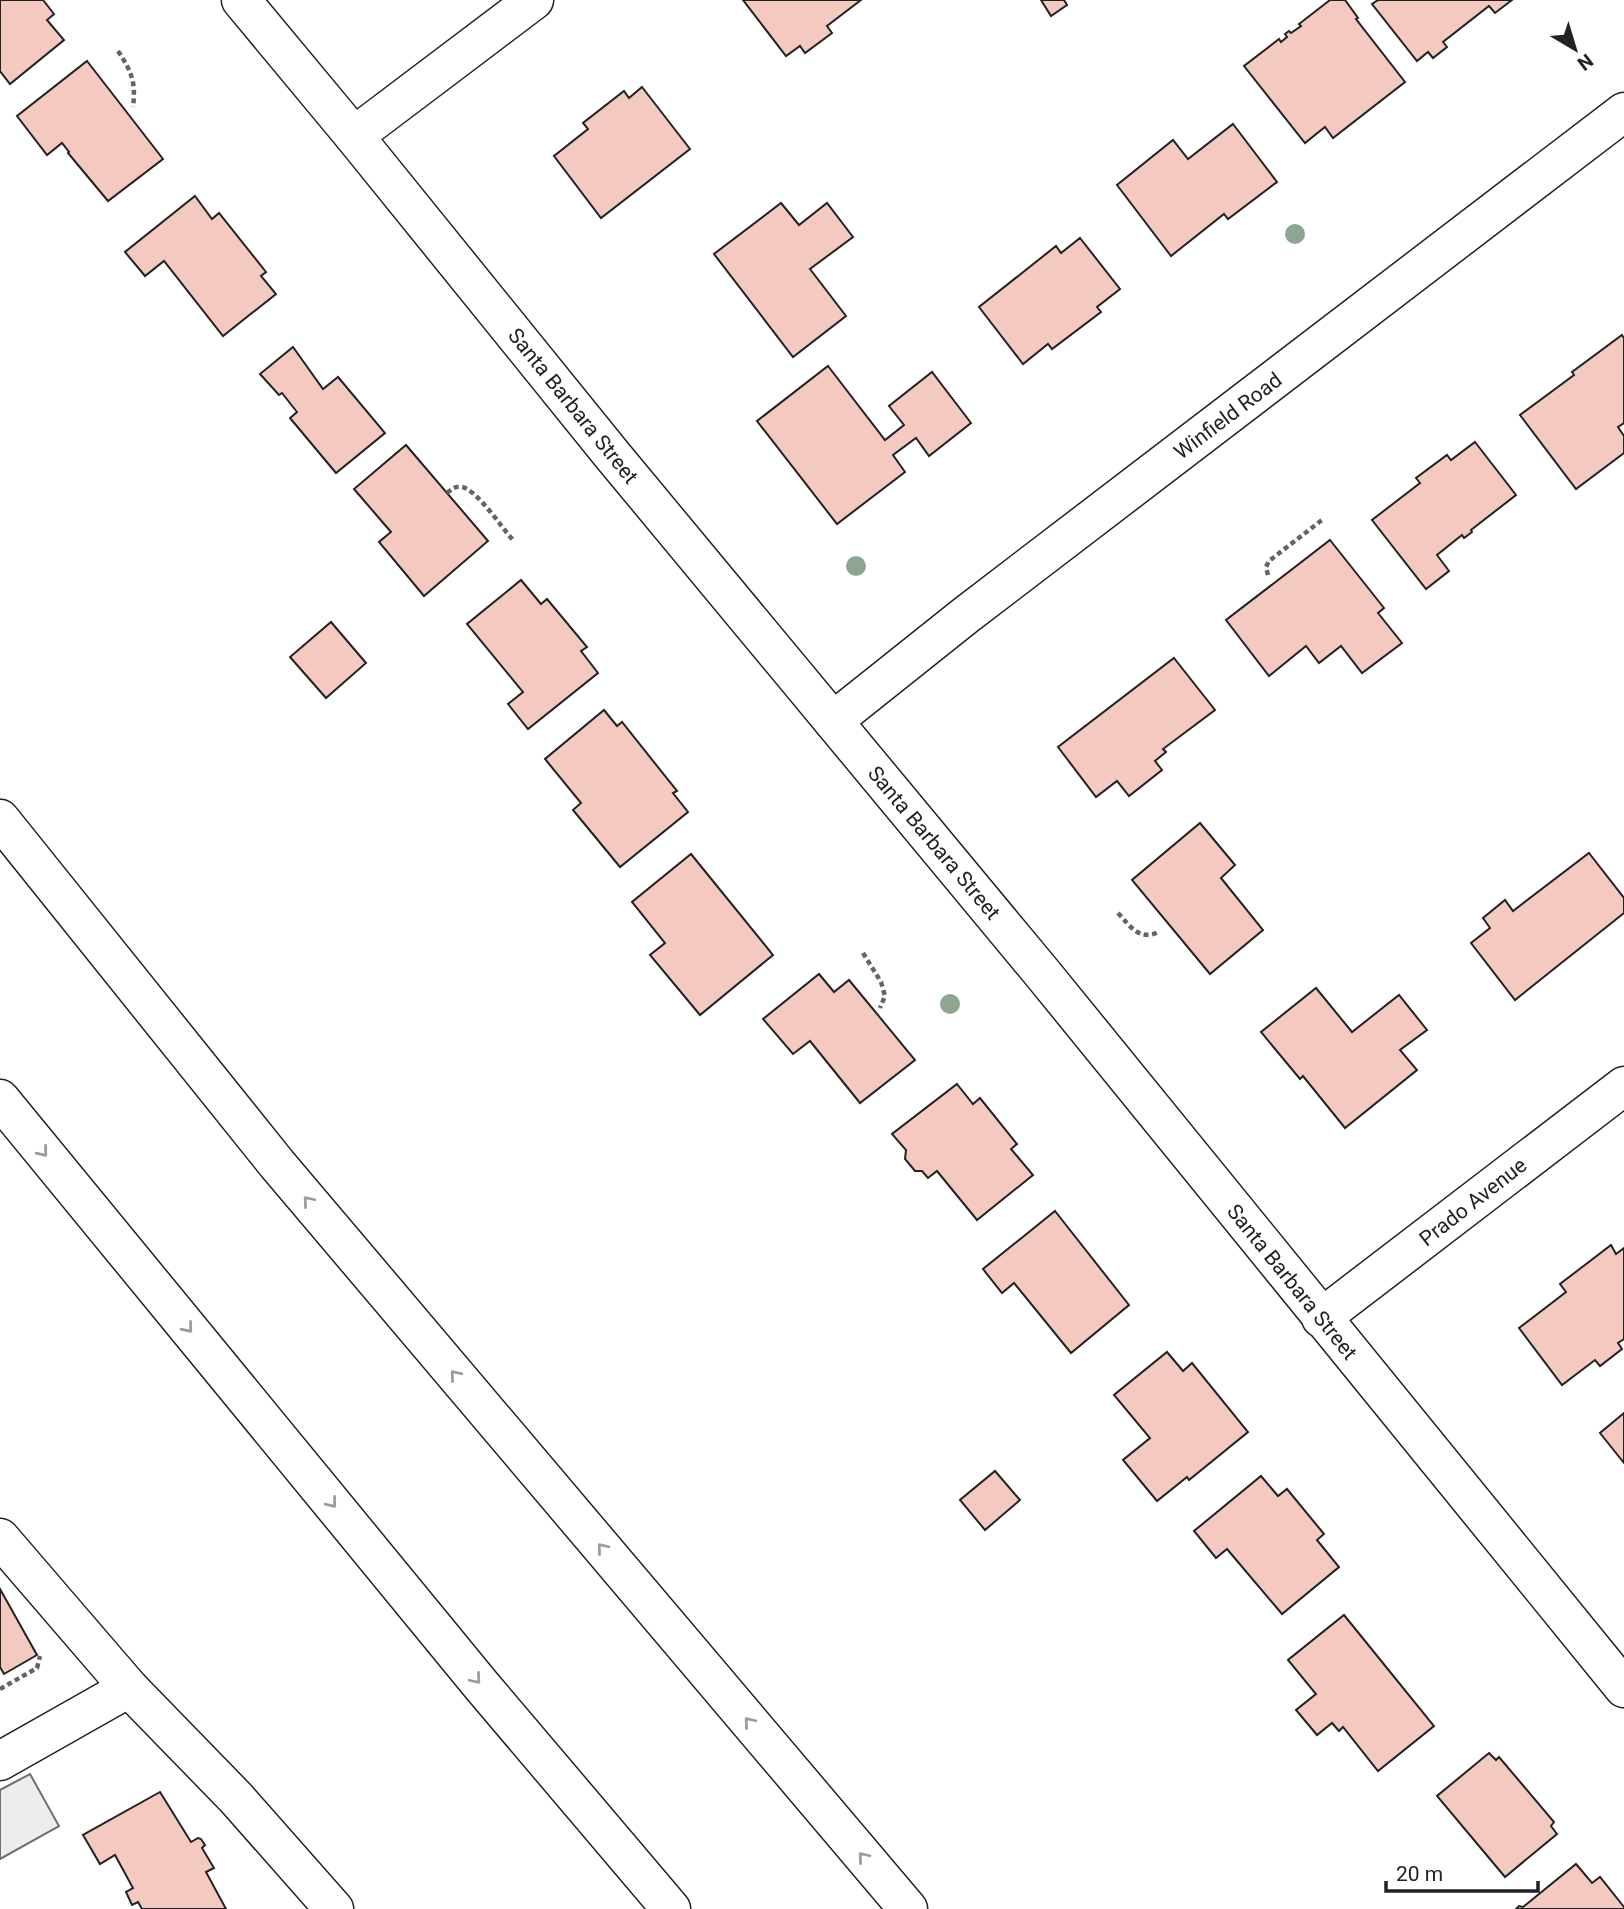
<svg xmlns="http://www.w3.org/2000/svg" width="1624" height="1909" viewBox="0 0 1624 1909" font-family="Roboto,sans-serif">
<rect width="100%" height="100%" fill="#fff"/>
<!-- parking -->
<path fill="#ededed" stroke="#6f6f6f" stroke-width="2" d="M30,1774L59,1826L0,1859V1790Z"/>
<!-- building -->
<g fill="#f3c9c0" stroke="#222" stroke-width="2">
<path d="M0,0H43L54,14L47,20L64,40L10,84L0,71Z"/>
<path d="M743,0H861L827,26L832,33L805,53L800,46L786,56Z"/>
<path d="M1041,0H1064L1067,5L1051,16Z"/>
<path d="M1330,0H1345L1358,18L1356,19L1405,82L1333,138L1325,127L1305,143L1244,66L1279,39L1281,42L1287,37L1285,34L1289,31L1291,33L1301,26L1299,24Z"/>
<path d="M1378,0H1512L1495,13L1489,6L1443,42L1447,47L1433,58L1428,52L1417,61L1372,4Z"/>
<path d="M87,61L163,159L108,201L68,153L69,152L62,143L47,155L17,116Z"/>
<path d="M642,87L690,149L601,218L554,156L588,129L583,123L624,91L629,98Z"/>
<path d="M1233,124L1277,182L1228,219L1224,214L1171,256L1117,185L1173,140L1188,159Z"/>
<path d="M195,196L212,219L219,213L266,272L261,276L276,294L223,336L164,261L145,276L125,252Z"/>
<path d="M781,203L799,225L827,203L853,237L810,269L846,316L793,357L714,254Z"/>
<path d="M1080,238L1120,289L1097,307L1101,312L1052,349L1048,344L1023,364L979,307L1056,246L1061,253Z"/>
<path d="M1622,335L1624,338V423L1618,427L1624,436V453L1576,489L1520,415L1574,375L1572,372Z"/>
<path d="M293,347L323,389L338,377L385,433L336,473L290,418L297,412L282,393L279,395L260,374Z"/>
<path d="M828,366L885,440L904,425L889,406L932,372L971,423L929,456L916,438L893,455L905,472L837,524L757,421Z"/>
<path d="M1475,442L1516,495L1471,530L1472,532L1464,538L1462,535L1437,555L1449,571L1426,589L1372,520L1420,483L1416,478L1447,455L1451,460Z"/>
<path d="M406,445L488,541L424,596L379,542L391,532L354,489Z"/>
<path d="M1330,540L1384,608L1378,613L1402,643L1362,673L1341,646L1319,663L1306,646L1269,676L1226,620Z"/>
<path d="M521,580L541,604L547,599L587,647L581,651L598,673L528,729L508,704L523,692L467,624Z"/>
<path d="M331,622L366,663L326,698L290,657Z"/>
<path d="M1174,658L1215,710L1163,749L1166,752L1155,761L1162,770L1129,796L1117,781L1096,797L1058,747Z"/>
<path d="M604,710L617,726L622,722L677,791L673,793L688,812L620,867L573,810L581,803L545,759Z"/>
<path d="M1200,823L1235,865L1221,878L1263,930L1210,974L1132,880Z"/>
<path d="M1589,853L1624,898V913L1515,1000L1471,943L1490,928L1483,918L1505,900L1513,911Z"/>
<path d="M691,854L773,955L700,1015L650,955L665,943L632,902Z"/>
<path d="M819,974L834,992L849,980L915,1060L860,1103L810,1041L793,1054L763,1019Z"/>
<path d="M1316,988L1352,1032L1399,995L1427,1030L1400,1050L1417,1070L1345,1128L1303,1076L1300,1079L1261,1032Z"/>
<path d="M957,1084L973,1104L980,1098L1017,1144L1011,1149L1033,1175L977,1220L937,1171L928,1178L922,1171H915L905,1159L906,1150L892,1134Z"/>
<path d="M1055,1211L1129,1305L1071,1353L1014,1283L1002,1293L983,1269Z"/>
<path d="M1611,1245L1616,1254L1624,1248V1339L1618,1343L1622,1349L1600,1366L1595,1360L1562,1385L1519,1328L1566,1292L1560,1284Z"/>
<path d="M1167,1352L1183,1371L1192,1363L1248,1432L1189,1480L1187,1477L1157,1501L1123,1460L1150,1438L1114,1395Z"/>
<path d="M1624,1413V1463L1600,1433Z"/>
<path d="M995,1471L1020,1500L985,1530L960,1500Z"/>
<path d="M1261,1476L1278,1496L1287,1489L1324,1534L1317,1540L1339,1567L1282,1614L1227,1549L1216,1558L1194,1531Z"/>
<path d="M0,1589L37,1655L4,1674L0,1667Z"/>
<path d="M1344,1615L1434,1726L1378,1771L1343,1727L1339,1731L1332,1723L1317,1735L1296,1710L1316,1694L1288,1660Z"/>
<path d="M1489,1753L1496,1760L1499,1757L1554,1822L1551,1826L1557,1834L1505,1877L1437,1796Z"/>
<path d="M160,1792L191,1842L198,1838L201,1839L205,1845L202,1848L214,1868L206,1872L226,1909H142L138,1902L132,1905L126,1892L133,1888L115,1855L100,1864L83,1835Z"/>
<path d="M1576,1864L1592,1883L1600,1877L1624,1907V1909H1516L1519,1906L1523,1907Z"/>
</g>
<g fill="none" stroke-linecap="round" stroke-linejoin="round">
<!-- street casing -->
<g stroke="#222" stroke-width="41">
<g id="street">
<path d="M241,0L354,136L613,456L1043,974L1624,1688"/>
<path d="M354,136L534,0"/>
<path d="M833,721L966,615L1624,112"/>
<path d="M1321,1318L1624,1086"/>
<path d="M0,1538L129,1688L236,1798L334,1909"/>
<path d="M0,1761L129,1688"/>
</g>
</g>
<!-- highway casing -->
<g stroke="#222" stroke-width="41">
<g id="highway">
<path d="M0,819L277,1164L908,1909"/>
<path d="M0,1099L481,1685L671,1909"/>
</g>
</g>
<!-- path -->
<g stroke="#646464" stroke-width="4.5" stroke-dasharray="5 3.5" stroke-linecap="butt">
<path d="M118,51C132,72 136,83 133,107"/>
<path d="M447,493C452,489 455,486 462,487C477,490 502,528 513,540"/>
<path d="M1268,575L1266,567L1269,561L1322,520"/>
<path d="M1118,913C1131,927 1139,941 1159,932"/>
<path d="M863,953L881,982L885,996L880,1008"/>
<path d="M0,1689L37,1668L40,1656"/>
</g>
<!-- street -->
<use href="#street" stroke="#fff" stroke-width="38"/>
<!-- highway -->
<use href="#highway" stroke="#fff" stroke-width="38"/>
</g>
<!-- trees -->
<g fill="#8da692">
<circle cx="1295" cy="234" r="10"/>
<circle cx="856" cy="566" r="10"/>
<circle cx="950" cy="1004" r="10"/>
</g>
<!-- one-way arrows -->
<defs><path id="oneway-chevron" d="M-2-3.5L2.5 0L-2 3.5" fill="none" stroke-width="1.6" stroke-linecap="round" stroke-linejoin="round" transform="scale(1.75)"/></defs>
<g stroke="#9c9c9c">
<use href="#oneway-chevron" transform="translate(43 1152) rotate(51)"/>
<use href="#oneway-chevron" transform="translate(308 1201) rotate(-130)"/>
<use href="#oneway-chevron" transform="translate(188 1328) rotate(51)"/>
<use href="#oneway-chevron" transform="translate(455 1375) rotate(-130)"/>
<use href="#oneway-chevron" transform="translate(332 1503) rotate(51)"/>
<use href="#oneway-chevron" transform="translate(602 1548) rotate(-130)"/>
<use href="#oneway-chevron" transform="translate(476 1679) rotate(50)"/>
<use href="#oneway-chevron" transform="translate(749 1722) rotate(-130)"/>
<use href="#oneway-chevron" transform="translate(863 1857) rotate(-130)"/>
</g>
<g text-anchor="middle" stroke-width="5" stroke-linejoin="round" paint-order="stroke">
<!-- street labels -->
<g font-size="21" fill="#222" stroke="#fff">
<text transform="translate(573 406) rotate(51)" y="7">Santa Barbara Street</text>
<text transform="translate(1228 416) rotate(-37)" y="7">Winfield Road</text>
<text transform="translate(934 843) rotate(50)" y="7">Santa Barbara Street</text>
<text transform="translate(1473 1202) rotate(-38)" y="7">Prado Avenue</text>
<text transform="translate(1292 1282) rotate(51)" y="7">Santa Barbara Street</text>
</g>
</g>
<!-- north arrow -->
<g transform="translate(1575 49) rotate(142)" stroke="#ffffff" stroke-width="5" paint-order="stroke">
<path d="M0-5L12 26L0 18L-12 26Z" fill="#222222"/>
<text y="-10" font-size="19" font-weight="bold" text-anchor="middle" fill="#222222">N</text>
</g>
<!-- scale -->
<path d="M1386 1881v10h152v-10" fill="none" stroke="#222222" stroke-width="3.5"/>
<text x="1396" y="1881" font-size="21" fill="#222222" stroke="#ffffff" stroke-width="5" paint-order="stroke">20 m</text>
</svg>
